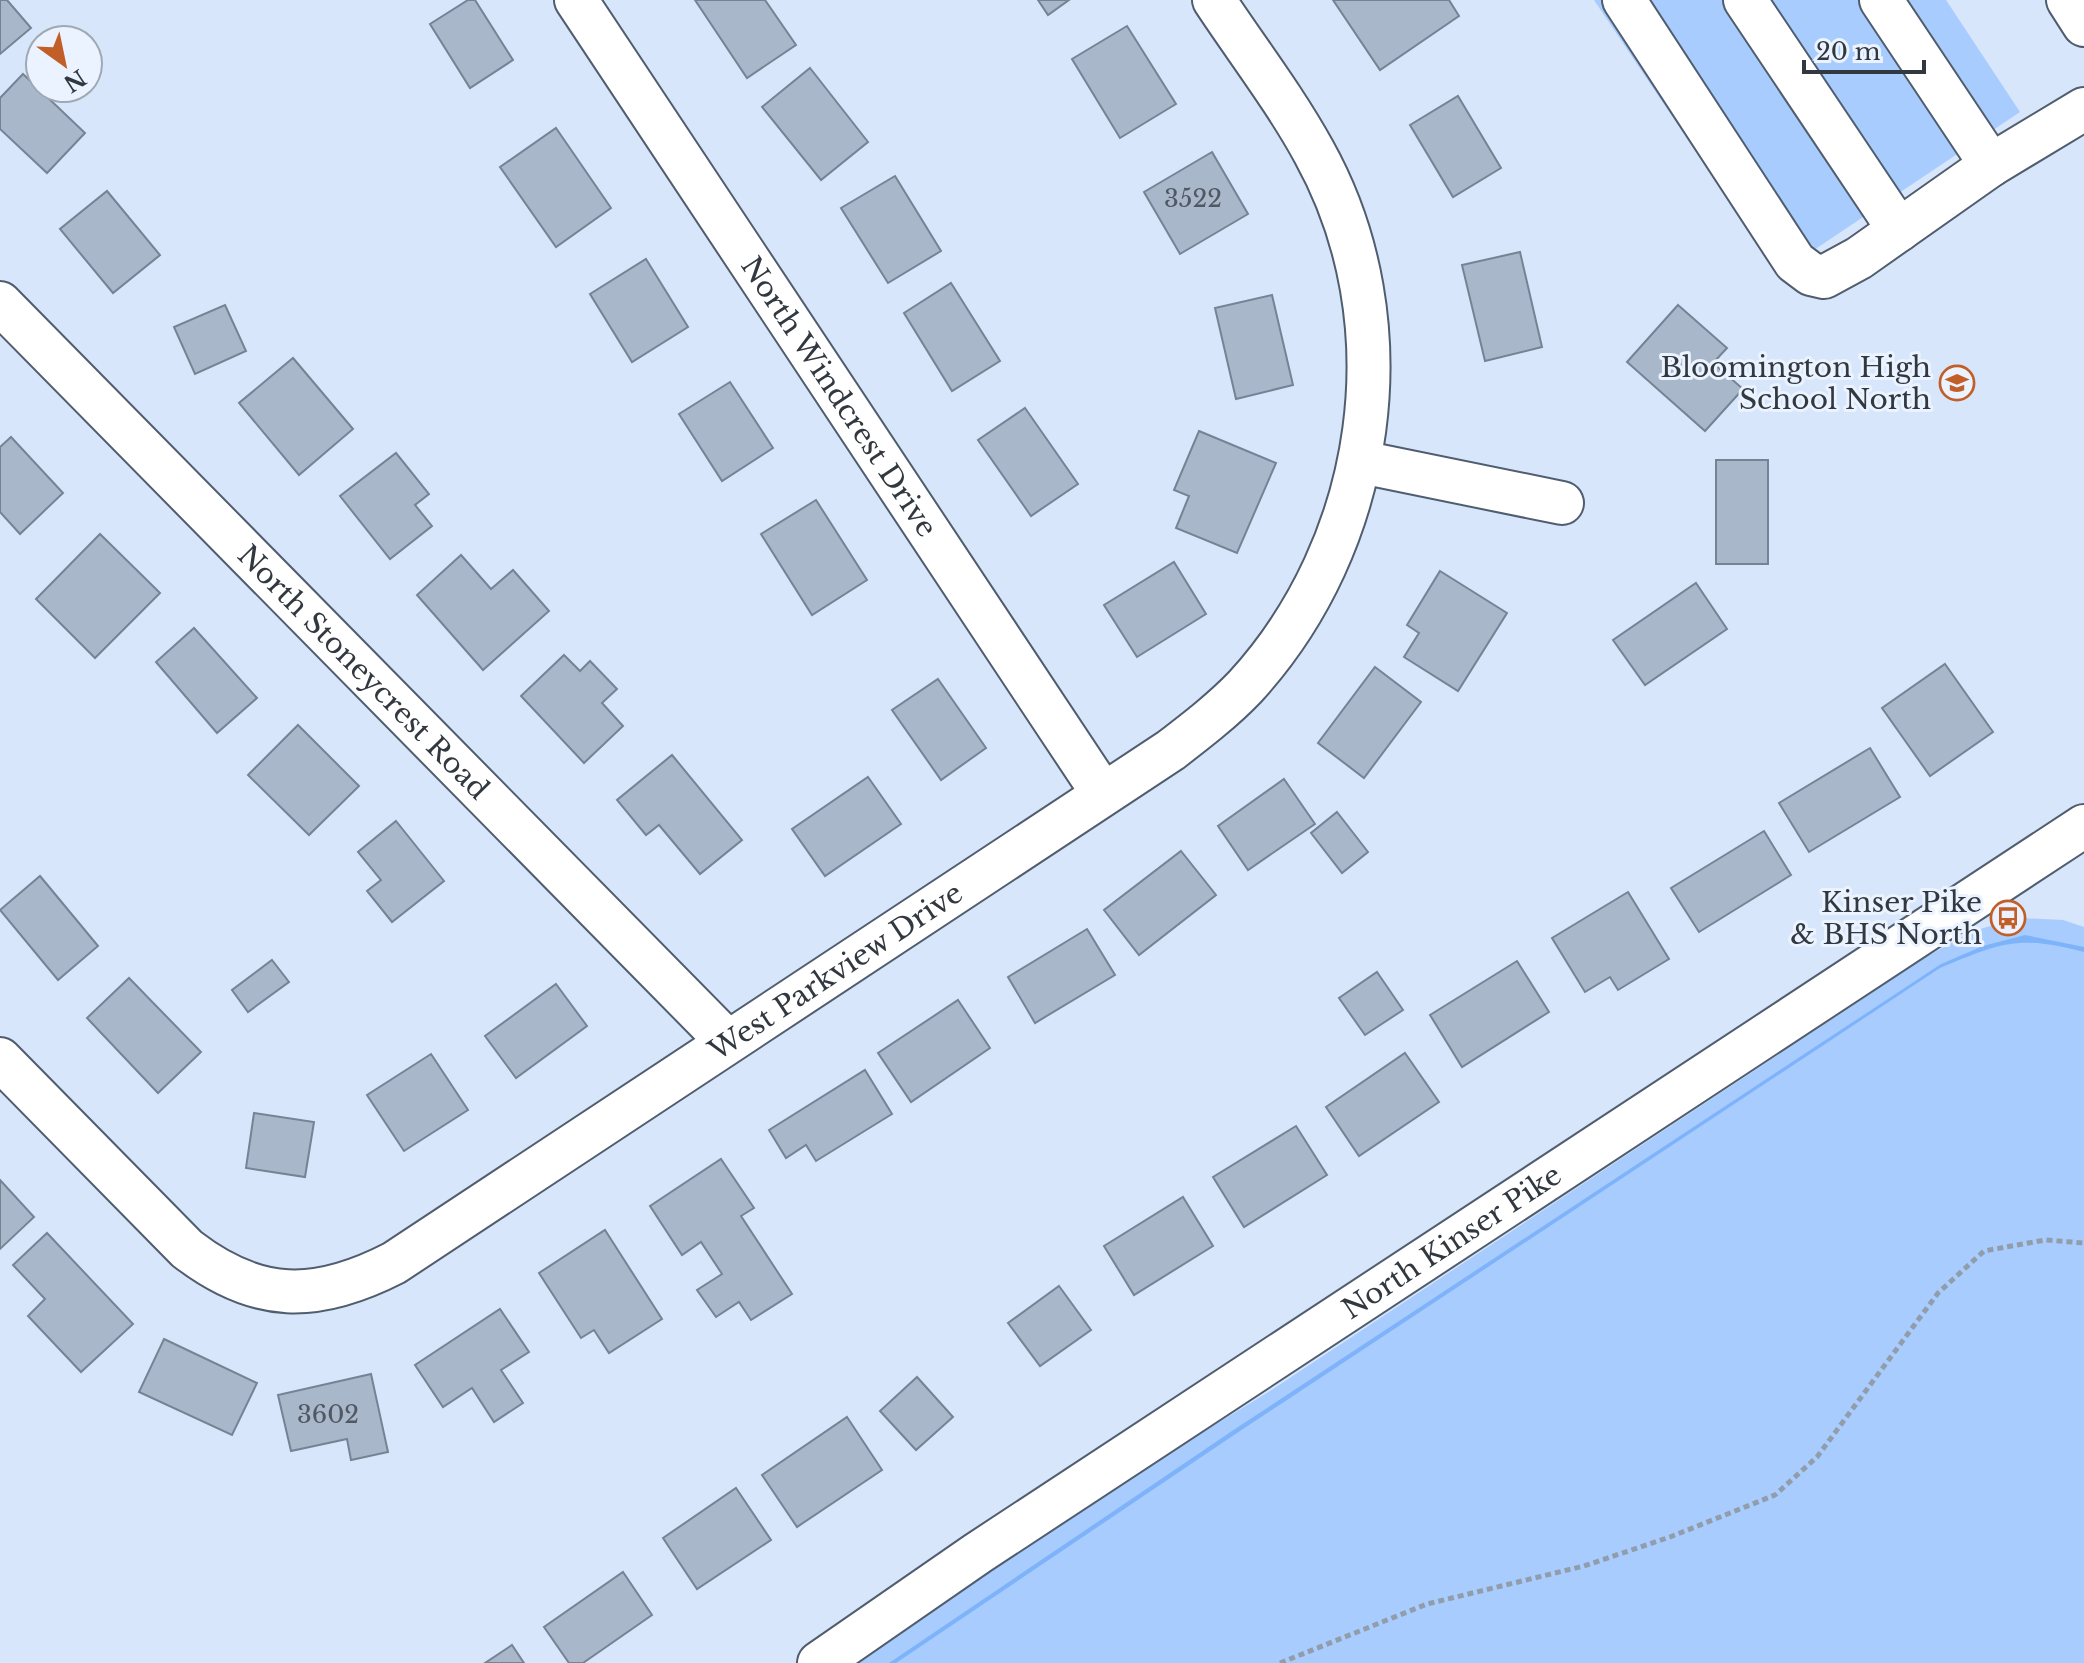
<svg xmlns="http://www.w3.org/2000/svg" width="2084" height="1663" viewBox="0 0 2084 1663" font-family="'Libre Baskerville',serif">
<rect width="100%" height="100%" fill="#d7e6fa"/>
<!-- green -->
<g fill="#a7ccfd">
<path d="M1594,0H1946L2020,112L1778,274Z"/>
<path d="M2019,918L2063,920L2084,927V1663H849L1063,1518L1270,1391L1926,957L1973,931Z"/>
</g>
<!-- forest -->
<path fill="#7eb3fa" d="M2025,935L2084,947V952C2018,935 2002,942 1940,968L1234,1435L896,1663H889L1232,1431L1941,964L1983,946Z"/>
<!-- building -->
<g fill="#a9b7ca" stroke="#768395" stroke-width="2">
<path d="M0,0H7L31,28L0,54Z"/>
<path d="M468,0H475L513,60L470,88L430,24Z"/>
<path d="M695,0H765L796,45L747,78Z"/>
<path d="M1038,0H1069L1048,15Z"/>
<path d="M1333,0H1449L1459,16L1380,70Z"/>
<path d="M1127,26L1176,104L1120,138L1072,59Z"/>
<path d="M810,68L868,142L821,180L762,107Z"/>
<path d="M23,74L85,133L47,173L0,129V98Z"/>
<path d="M1458,96L1501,168L1453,197L1410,125Z"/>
<path d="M556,128L611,208L556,247L500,167Z"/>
<path d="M1212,152L1248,214L1180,254L1144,192Z"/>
<path d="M895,176L941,251L888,283L841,208Z"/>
<path d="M107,191L160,255L113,293L60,229Z"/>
<path d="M1520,252L1542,347L1485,361L1462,265Z"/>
<path d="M646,259L688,327L632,362L590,294Z"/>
<path d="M951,283L1000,361L952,391L904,313Z"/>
<path d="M1272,295L1293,385L1236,399L1215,308Z"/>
<path d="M225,305L246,351L195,374L174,327Z"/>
<path d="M1678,305L1727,348L1713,363L1743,389L1705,431L1627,362Z"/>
<path d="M293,358L353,429L299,475L239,403Z"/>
<path d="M730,382L773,448L722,481L679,414Z"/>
<path d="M1025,408L1078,484L1031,516L978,440Z"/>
<path d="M1199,431L1276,463L1237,553L1176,528L1189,496L1174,490Z"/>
<path d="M11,437L63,493L20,534L0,512V447Z"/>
<path d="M396,453L429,494L415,505L432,526L390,559L340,496Z"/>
<rect x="1716" y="460" width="52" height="104"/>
<path d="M816,500L867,580L812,615L761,534Z"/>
<path d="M100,534L160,593L95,658L36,599Z"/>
<path d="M461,555L491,589L513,570L549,611L483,670L417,595Z"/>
<path d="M1174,562L1206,614L1137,657L1104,605Z"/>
<path d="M1440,571L1507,613L1458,691L1404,657L1419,633L1407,625Z"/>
<path d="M1696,583L1727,629L1645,685L1613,640Z"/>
<path d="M194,628L257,698L217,733L156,662Z"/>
<path d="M564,655L580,671L590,661L617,689L602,703L623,726L584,763L521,696Z"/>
<path d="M1945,664L1993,732L1930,776L1882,708Z"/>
<path d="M1375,667L1421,702L1364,778L1318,743Z"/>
<path d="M938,679L986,748L941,780L892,710Z"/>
<path d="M298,725L359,786L309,835L248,775Z"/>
<path d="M1870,748L1900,797L1809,852L1779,803Z"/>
<path d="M672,755L742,840L700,874L659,825L646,835L617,800Z"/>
<path d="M868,777L901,824L825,876L792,829Z"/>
<path d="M1284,779L1315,824L1248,870L1218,826Z"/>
<path d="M1337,812L1368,852L1342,873L1311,833Z"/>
<path d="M396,821L444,881L392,922L367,891L381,880L358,852Z"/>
<path d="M1764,831L1791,875L1699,932L1671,888Z"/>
<path d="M1181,851L1216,895L1139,955L1104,910Z"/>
<path d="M40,876L98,946L58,980L0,910Z"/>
<path d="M1628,892L1669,959L1618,990L1610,977L1585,992L1552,938Z"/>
<path d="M1087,929L1115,975L1035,1023L1008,977Z"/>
<path d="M272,960L289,982L248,1012L232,990Z"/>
<path d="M1517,961L1549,1012L1462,1067L1430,1015Z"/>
<path d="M1377,972L1403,1010L1365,1035L1339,998Z"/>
<path d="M129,978L201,1052L158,1093L87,1018Z"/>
<path d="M556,984L587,1026L516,1078L485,1036Z"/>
<path d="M958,1000L990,1048L911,1102L878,1053Z"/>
<path d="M1405,1053L1439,1102L1359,1156L1326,1107Z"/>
<path d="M431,1054L468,1110L404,1151L367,1095Z"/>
<path d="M865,1070L892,1114L816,1161L806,1145L786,1158L769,1130Z"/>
<path d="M254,1113L314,1122L305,1177L246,1168Z"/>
<path d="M1296,1126L1327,1175L1244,1227L1213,1177Z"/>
<path d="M721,1159L754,1208L741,1216L792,1294L751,1320L739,1302L716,1317L697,1290L722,1274L701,1242L682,1255L650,1206Z"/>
<path d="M0,1180L34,1217L0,1249Z"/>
<path d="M1183,1197L1213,1246L1134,1295L1104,1246Z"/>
<path d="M605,1230L662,1319L609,1353L594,1330L581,1338L539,1273Z"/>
<path d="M47,1233L133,1324L81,1372L28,1316L45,1299L13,1265Z"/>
<path d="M1059,1286L1091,1330L1040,1366L1008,1323Z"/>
<path d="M500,1309L529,1352L501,1370L523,1403L494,1422L472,1388L443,1407L415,1365Z"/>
<path d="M164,1339L257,1383L232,1435L139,1392Z"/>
<path d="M371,1374L388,1452L351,1460L347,1439L291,1451L278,1395Z"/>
<path d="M917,1377L953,1417L916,1450L880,1411Z"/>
<path d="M847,1417L882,1470L797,1527L762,1475Z"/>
<path d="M736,1488L771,1540L697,1589L663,1538Z"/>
<path d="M623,1572L652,1615L583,1663H569L544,1627Z"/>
<path d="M512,1645L524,1663H485Z"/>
</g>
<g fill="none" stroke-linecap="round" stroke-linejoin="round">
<!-- minor casing -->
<g stroke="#505d6e" stroke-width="46">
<g id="minor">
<path id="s1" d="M576,0L1103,794"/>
<path d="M1624,0L1795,262L1811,274L1824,277L1859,258L1991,165L2084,109"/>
<path d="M1745,0L1899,230"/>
<path d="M1881,0L1991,165"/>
<path d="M2068,0L2084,25"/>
<path id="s2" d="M0,303L727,1041"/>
<path d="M1361,462L1562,503"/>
<path id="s3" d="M0,1059L187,1249C257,1303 316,1303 394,1263L1171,750C1197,730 1223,710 1245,687C1376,544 1409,323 1314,152C1285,99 1247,50 1214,0"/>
<path id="s4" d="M819,1663L978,1553L2084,826"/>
</g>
</g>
<!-- path -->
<path stroke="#929dac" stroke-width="5" stroke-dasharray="6 4" stroke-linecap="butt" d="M1280,1663L1427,1604L1584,1566L1670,1537L1775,1495L1817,1457L1938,1293L1984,1251L2045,1240L2084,1243"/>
<!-- minor -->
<use href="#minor" stroke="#fff" stroke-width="42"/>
</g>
<!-- icons -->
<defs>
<g id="school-ring" transform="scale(1.8)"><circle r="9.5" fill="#eaf3ff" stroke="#c25e28" stroke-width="1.5"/><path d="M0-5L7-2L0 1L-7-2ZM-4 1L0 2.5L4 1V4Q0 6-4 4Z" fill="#c25e28"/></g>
<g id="bus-ring" transform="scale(1.8)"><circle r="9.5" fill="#eaf3ff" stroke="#c25e28" stroke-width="1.5"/><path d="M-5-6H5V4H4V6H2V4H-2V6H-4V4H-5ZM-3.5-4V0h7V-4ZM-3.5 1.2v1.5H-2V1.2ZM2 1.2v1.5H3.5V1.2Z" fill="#c25e28"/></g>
</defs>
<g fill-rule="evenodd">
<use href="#school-ring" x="1957" y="383"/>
<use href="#bus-ring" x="2008" y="918"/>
</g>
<g text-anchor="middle" stroke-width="6" stroke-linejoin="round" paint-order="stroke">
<!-- number labels -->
<g font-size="24" fill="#505862">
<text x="1193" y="207">3522</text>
<text x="328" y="1423">3602</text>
</g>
<!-- poi labels -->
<g font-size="28" fill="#32383f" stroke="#eaf3ff" text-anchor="end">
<text x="1931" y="377">Bloomington High<tspan x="1931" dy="32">School North</tspan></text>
<text x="1982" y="912">Kinser Pike<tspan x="1982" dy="32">&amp; BHS North</tspan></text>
</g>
<!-- street labels -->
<g font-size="28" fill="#32383f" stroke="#eaf3ff">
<text dy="10" stroke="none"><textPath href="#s1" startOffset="476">North Windcrest Drive</textPath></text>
<text dy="10" stroke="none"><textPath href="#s2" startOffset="518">North Stoneycrest Road</textPath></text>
<text dy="10" stroke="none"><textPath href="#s3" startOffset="1018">West Parkview Drive</textPath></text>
<text dy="10" stroke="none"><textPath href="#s4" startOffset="760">North Kinser Pike</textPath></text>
</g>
</g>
<!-- north arrow -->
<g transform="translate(64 64) rotate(147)"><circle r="38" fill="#eaf3ff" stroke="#a0a8b2" stroke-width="2"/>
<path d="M0-6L14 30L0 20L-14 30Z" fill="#c25e28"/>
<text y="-12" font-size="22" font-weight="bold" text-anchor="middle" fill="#32383f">N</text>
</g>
<!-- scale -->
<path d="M1804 60v12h120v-12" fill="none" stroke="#32383f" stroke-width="4"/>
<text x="1816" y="60" font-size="24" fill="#32383f" stroke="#eaf3ff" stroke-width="6" paint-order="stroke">20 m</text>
</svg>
